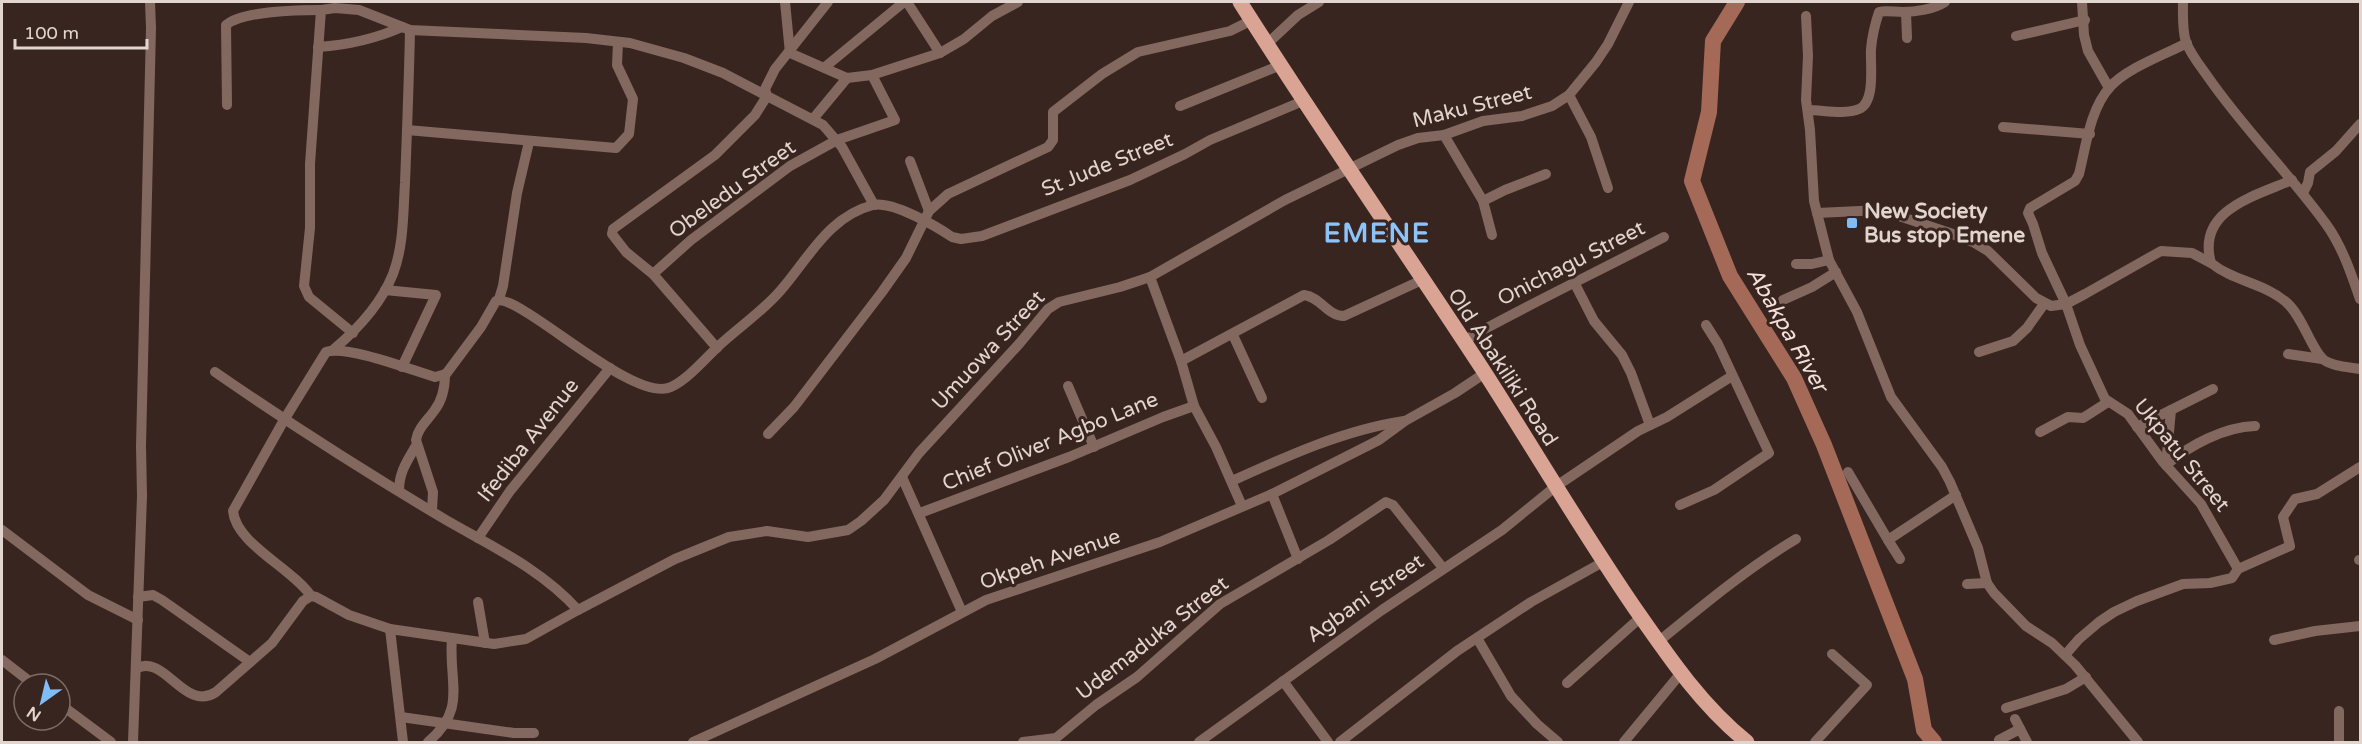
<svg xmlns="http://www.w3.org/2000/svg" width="2362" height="744" viewBox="0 0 2362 744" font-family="'Varela Round',sans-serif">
<rect width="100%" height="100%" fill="#39251f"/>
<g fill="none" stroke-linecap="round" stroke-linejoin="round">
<!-- river -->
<path stroke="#a46a57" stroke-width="16" d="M1737,2L1713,41L1709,112L1692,181L1730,276L1794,378L1824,445L1915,679L1924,730L1934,742"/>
<!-- minor -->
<g stroke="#82685f" stroke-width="10">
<path d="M785,2L790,53"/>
<path d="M907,2L940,53"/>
<path d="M2082,2L2084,35L2088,51L2109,88"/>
<path d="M2183,2C2183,15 2182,30 2186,42C2191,55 2201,67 2208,77C2244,129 2289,173 2326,224C2342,246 2351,273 2360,299"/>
<path d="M1906,12L1907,38"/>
<path d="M1806,16L1808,56L1806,100L1810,130L1814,201L1829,260L1857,312L1891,397L1942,467L1950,482L1978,548L1987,583L1994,593L2026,626L2052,643L2075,665L2138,742"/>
<path d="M2016,36L2085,20"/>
<path d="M2187,43C2164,55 2127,68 2110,87C2090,109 2086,146 2079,174L2075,181L2030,208L2028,213L2033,224L2042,253L2066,304L2080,345L2105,399L2128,414L2163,462L2201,504L2238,569"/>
<path d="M1267,44L1298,15L1319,2"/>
<path d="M318,47C348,45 375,39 402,27"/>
<path d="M790,53L847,78L872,75L940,53L964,39L992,16L1018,2"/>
<path d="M825,67L904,2"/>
<path d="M1569,95L1591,137L1608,188"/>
<path d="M227,105L226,25C242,11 299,10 321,10"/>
<path d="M1180,106L1281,65"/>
<path d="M1808,110C1823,110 1845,115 1859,109C1876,102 1870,64 1871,49C1872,37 1875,24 1879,12C1886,10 1894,12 1903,12C1916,12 1934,9 1945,2"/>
<path d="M813,119L847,78"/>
<path d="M2003,127L2090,134"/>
<path d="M407,130L616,148L629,134L633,99L617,65L618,42"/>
<path d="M1444,135L1483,201L1492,235"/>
<path d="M910,161L929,211"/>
<path d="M2292,180C2255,196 2196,210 2211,263C2233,281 2264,283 2286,302C2302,315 2312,351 2324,360C2334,367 2349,367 2360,369"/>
<path d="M2303,193L2308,183L2310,172L2336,151L2360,124"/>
<path d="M1483,201L1505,190L1546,174"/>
<path d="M1817,213L1881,210L1950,233L1973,242L1988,251L2036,298L2051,306L2066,304L2085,294L2161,251L2192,253L2211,263"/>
<path d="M1796,264H1812L1829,260"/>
<path d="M653,274L691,240L790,166L837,140L895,120L872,75"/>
<path d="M1150,277L1181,361L1194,406L1216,447L1242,506"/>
<path d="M1575,284L1594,321L1622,355L1631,373L1650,425"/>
<path d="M385,290L436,295L402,367"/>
<path d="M499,299L503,286L517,193L529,142"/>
<path d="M1783,300L1812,287L1836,272"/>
<path d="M353,333L309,297L304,286L310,228V164L321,10L335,8L359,10L410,30L586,38L630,43L684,58L723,73L823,125L842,147L874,205"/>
<path d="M1233,335L1262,398"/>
<path d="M1463,341C1529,304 1597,272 1664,237"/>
<path d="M717,348L653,274L626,252L612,234L613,229L715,155L755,115L767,96L765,89L775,69L828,2"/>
<path d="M334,349C359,328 381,304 393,274C404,245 403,213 405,183C407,132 409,81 410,30"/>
<path d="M1979,352L2013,341L2027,328L2044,304"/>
<path d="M2288,354L2322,359"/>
<path d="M1181,361L1304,295C1321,297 1327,316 1344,316L1422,280"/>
<path d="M1068,386L1094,447"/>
<path d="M2137,427L2213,389"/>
<path d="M2040,432L2068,417L2083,418L2108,402"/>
<path d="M768,434L794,407L882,292L906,258L929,211L948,194L1048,147L1053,140V112L1102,74L1138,52L1230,31L1252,20"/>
<path d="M2166,465C2190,445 2224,427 2255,426"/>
<path d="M2166,465L2171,410"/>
<path d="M1848,472L1888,540"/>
<path d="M902,477L962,612"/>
<path d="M1232,481C1287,456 1344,430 1404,421"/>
<path d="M399,491C399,471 408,460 417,444"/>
<path d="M1272,494L1298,559"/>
<path d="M1680,505L1714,490L1769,453L1718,344L1706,325"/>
<path d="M432,510L433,492L416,440C418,428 427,421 434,411C442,401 445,388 445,374"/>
<path d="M920,513L1069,457L1163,417L1194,406"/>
<path d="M2,530L88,595L138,620"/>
<path d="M478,538L510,491L610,368"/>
<path d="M1900,559L1888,540L1956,495"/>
<path d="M2359,560H2360"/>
<path d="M1967,584L1987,583"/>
<path d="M311,596C292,568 236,544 233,511L284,420L326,352C348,345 411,370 435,377L446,374L481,327L496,301C518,291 633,405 671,387C689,379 708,355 723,342C742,325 764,310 781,290C808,259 829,216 873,205C893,201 936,226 952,237L961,239L982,236L1130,180L1185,154L1210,140L1303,101"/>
<path d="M138,597L153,595L162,600L250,662"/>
<path d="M478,602L485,643"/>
<path d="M578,610L675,559L729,537L767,531L808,537L848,530L861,521L884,500L919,453L1019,344L1048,309L1059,302L1120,287L1150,277L1285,200L1398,145L1418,138L1444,135L1483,121L1522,116L1552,106L1569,95L1596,62L1608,44L1629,2"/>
<path d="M390,629L403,742"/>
<path d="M1477,638L1511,696L1537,724L1558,742"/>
<path d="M2274,640L2315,631L2360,626"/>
<path d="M1658,642C1702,606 1746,569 1796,539"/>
<path d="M2065,655L2079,639L2099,622L2114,612L2137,601L2183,584L2210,583L2232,578L2238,569L2290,546L2283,517L2295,499L2317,494L2360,467"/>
<path d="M2,660L33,684"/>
<path d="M137,668C165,654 185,713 216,692L272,643L303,601L311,596L316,597L349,615L390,629L494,644L526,639L578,610C541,569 493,547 446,520C367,473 290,424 215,372"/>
<path d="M1283,681L1328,742"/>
<path d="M1567,683L1641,617"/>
<path d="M60,704L111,742"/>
<path d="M2006,708L2066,689L2086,677"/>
<path d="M401,717L514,733H534"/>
<path d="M2015,719L2027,742"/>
<path d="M1999,740L2020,729"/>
<path d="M133,742L142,496L141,446L151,28L150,2"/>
<path d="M428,742C468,708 448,683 452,638"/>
<path d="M693,742L875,659L986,600L1160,542L1272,494L1379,440L1405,421L1455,393L1485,373"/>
<path d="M1023,742L1056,738L1096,705L1137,677L1220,604L1329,540L1386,502L1393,505L1443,568"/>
<path d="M1199,742L1382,610L1502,530L1555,487L1638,431L1667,417L1732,376"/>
<path d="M1340,742L1457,651L1531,602L1603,562"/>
<path d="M1624,742L1681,673"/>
<path d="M1815,742L1867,685L1832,654"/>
<path d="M2339,742V711"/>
</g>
<!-- primary -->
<path stroke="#d9a493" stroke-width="15" d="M1240,2C1319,127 1404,249 1485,373C1535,451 1582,531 1634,607C1668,656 1701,705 1747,742"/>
</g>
<!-- markers -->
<rect fill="#7fbdfa" stroke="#39251f" stroke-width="2" x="1846" y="217" width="12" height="12" rx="3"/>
<g text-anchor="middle" stroke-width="6" stroke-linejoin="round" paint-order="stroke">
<!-- street labels -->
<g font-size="21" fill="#e2d4cf" stroke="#39251f">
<text transform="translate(1472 106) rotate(-14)" y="7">Maku Street</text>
<text transform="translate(1107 164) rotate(-22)" y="7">St Jude Street</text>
<text transform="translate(732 189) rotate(-36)" y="7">Obeledu Street</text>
<text transform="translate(1571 263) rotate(-27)" y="7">Onichagu Street</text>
<text transform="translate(988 350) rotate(-47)" y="7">Umuowa Street</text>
<text transform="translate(1503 367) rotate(57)" y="7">Old Abakiliki Road</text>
<text transform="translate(528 440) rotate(-52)" y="7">Ifediba Avenue</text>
<text transform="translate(1050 441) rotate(-22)" y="7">Chief Oliver Agbo Lane</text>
<text transform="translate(2182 455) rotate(51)" y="7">Ukpatu Street</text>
<text transform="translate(1050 559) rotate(-19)" y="7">Okpeh Avenue</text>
<text transform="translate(1365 598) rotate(-35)" y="7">Agbani Street</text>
<text transform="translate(1152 638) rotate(-38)" y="7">Udemaduka Street</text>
</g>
<!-- poi labels -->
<g font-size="21" font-weight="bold" fill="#e2d4cf" stroke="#39251f" text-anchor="start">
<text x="1864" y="218">New Society<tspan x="1864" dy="24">Bus stop Emene</tspan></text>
</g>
<!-- water labels -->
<g font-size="22" font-style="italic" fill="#f3e0da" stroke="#39251f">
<text transform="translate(1788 329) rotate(60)" y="8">Abakpa River</text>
</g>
<!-- district labels -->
<g font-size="27" font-weight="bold" letter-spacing="1.5" fill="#8bc4fd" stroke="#39251f">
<text x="1377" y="242">EMENE</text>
</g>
</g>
<!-- border -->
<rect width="2362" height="744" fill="none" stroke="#e2d4cf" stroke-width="6"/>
<!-- north arrow -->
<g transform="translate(42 702) rotate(214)"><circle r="28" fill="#39251f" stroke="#7d6b65" stroke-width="1.5"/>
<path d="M0-4.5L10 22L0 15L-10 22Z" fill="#7fbdfa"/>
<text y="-9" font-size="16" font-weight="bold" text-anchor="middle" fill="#e2d4cf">N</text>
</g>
<!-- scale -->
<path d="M15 39v9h132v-9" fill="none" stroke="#e2d4cf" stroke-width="3"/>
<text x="24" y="39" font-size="18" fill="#e2d4cf" stroke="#39251f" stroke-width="4.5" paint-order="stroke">100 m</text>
</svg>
